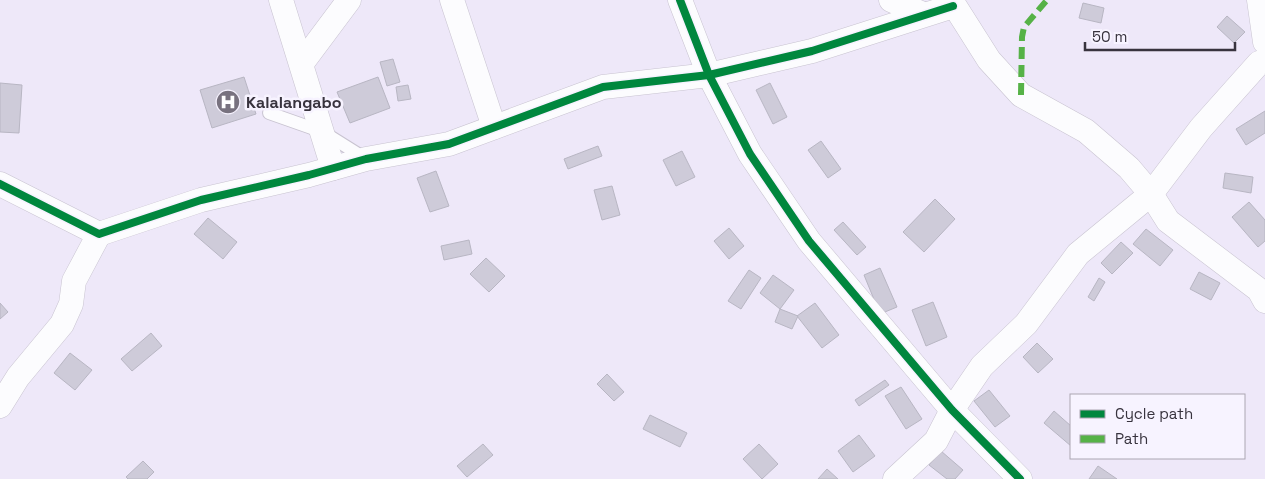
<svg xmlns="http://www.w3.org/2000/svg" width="1265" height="479" viewBox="0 0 1265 479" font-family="'Space Grotesk',sans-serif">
<rect width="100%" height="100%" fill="#eee8f9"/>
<!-- building -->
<g fill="#cecbd9" stroke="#b8b6c3">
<path d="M1083,3L1104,8L1101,23L1079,18Z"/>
<path d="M1227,16L1245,32L1234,43L1217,27Z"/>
<path d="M393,59L400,82L387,86L380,62Z"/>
<path d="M244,77L256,114L212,128L200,90Z"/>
<path d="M378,77L390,108L350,123L337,92Z"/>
<path d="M0,83L22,85L19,133L0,132Z"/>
<path d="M770,83L787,117L773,124L756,90Z"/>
<path d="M408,85L411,99L398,101L396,87Z"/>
<path d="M1265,111V133L1246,145L1236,129Z"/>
<path d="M821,141L841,169L828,178L808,150Z"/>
<path d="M598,146L602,156L568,169L564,159Z"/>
<path d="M682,151L695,177L676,186L663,160Z"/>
<path d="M436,171L449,206L430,212L417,178Z"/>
<path d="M1225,173L1253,177L1251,193L1223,188Z"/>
<path d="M612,186L620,215L602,220L594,190Z"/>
<path d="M935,199L955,219L924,252L903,232Z"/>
<path d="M1249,202L1265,220V241L1258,247L1232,217Z"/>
<path d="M208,218L237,242L223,259L194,234Z"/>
<path d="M843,222L866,247L857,255L834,230Z"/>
<path d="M729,228L744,246L729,259L714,241Z"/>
<path d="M1146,229L1173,250L1160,266L1133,244Z"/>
<path d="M469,240L472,254L444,260L441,246Z"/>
<path d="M1121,242L1133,253L1112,274L1101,263Z"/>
<path d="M486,258L505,276L489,292L470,274Z"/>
<path d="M880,268L897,307L880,314L864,275Z"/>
<path d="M749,270L761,278L741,309L728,301Z"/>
<path d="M1199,272L1220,283L1211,300L1190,289Z"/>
<path d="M773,275L794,290L780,309L760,293Z"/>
<path d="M1099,278L1105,282L1094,301L1088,297Z"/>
<path d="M933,302L947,337L926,346L912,310Z"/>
<path d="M0,303L8,312L0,319Z"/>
<path d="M815,303L839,335L822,348L797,316Z"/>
<path d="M780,309L798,316L792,329L775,322Z"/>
<path d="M151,333L162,346L132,371L121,359Z"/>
<path d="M1037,343L1053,359L1038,373L1023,357Z"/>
<path d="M70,353L92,370L75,390L54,373Z"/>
<path d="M607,374L624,392L614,401L597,384Z"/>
<path d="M885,380L889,385L859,406L855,400Z"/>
<path d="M901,387L922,419L906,429L885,396Z"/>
<path d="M989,390L1010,416L995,427L974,401Z"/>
<path d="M1054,411L1071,426V446L1044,423Z"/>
<path d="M650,415L687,433L680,447L643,429Z"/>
<path d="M859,435L875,456L853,472L838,451Z"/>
<path d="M483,444L493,455L467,477L457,466Z"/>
<path d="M759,444L778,464L762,479L743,459Z"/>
<path d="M941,451L963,470L955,479H947L929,465Z"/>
<path d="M143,461L154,472L147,479H128L126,477Z"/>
<path d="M1098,466L1117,479H1089Z"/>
<path d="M827,469L838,479H818Z"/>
</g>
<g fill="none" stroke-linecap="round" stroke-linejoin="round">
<!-- service casing -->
<g stroke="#c8c3d0" stroke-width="14">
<path id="service" d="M269,113L323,132L366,159"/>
</g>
<!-- minor casing -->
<g stroke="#c8c3d0" stroke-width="25">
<g id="minor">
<path d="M281,0L333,168"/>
<path d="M452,0L494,127"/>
<path d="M680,0L709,75L750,154L809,241L952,410L1020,479"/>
<path d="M891,0L923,14"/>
<path d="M951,0L989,60L1021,95L1086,131L1129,168L1151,194L1168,221L1259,290L1265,301"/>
<path d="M1259,0L1265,42"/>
<path d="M302,63L349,0"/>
<path d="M0,184L99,234L201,200L309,175L366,159L449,144L603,87L709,75L812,51L953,6"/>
<path d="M0,406L18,377L62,324L71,304L74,281L99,234"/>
<path d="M895,479L936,441L952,410L982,366L1026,324L1078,254L1151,194L1201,128L1259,63L1265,61"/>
</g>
</g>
<!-- service -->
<use href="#service" stroke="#fcfcfe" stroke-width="12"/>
<!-- minor -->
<use href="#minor" stroke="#fcfcfe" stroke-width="24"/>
<!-- quiet -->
<path stroke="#56b247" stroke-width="6" stroke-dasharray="12 6" stroke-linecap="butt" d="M1021,95L1022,37L1024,27L1047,0"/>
<!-- cycleway casing -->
<g stroke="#f7f3ff" stroke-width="11">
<g id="cycleway">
<path d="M680,0L709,75L750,154L809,241L952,410L1020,479"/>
<path d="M0,184L99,234L201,200L309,175L366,159L449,144L603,87L709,75L812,51L953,6"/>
</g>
</g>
<!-- cycleway -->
<use href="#cycleway" stroke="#00873e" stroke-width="8"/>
</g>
<!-- icons -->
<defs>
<g id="hospital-disc" transform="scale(1.25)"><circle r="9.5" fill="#78727f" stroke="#f7f3ff"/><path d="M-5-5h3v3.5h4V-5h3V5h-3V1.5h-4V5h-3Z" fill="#fff"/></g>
</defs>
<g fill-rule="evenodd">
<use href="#hospital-disc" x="228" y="102"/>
</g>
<g text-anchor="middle" stroke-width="5" stroke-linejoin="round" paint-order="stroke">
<!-- poi labels -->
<g font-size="16" font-weight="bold" fill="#38333e" stroke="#f7f3ff" text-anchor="start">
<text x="246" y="108">Kalalangabo</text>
</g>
</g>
<!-- legend -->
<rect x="1070" y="394" width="175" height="65" fill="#f7f3ff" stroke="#aba6b2"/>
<rect x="1080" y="410" width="25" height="8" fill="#00873e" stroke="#aba6b2"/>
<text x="1115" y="419" font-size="15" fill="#38333e">Cycle path</text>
<rect x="1080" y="435" width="25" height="8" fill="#56b247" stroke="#aba6b2"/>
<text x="1115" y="444" font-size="15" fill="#38333e">Path</text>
<!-- scale -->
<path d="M1085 42v8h150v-8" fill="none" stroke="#38333e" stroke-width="2.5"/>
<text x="1092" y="42" font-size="15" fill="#38333e" stroke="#f7f3ff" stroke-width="4" paint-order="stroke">50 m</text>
</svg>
